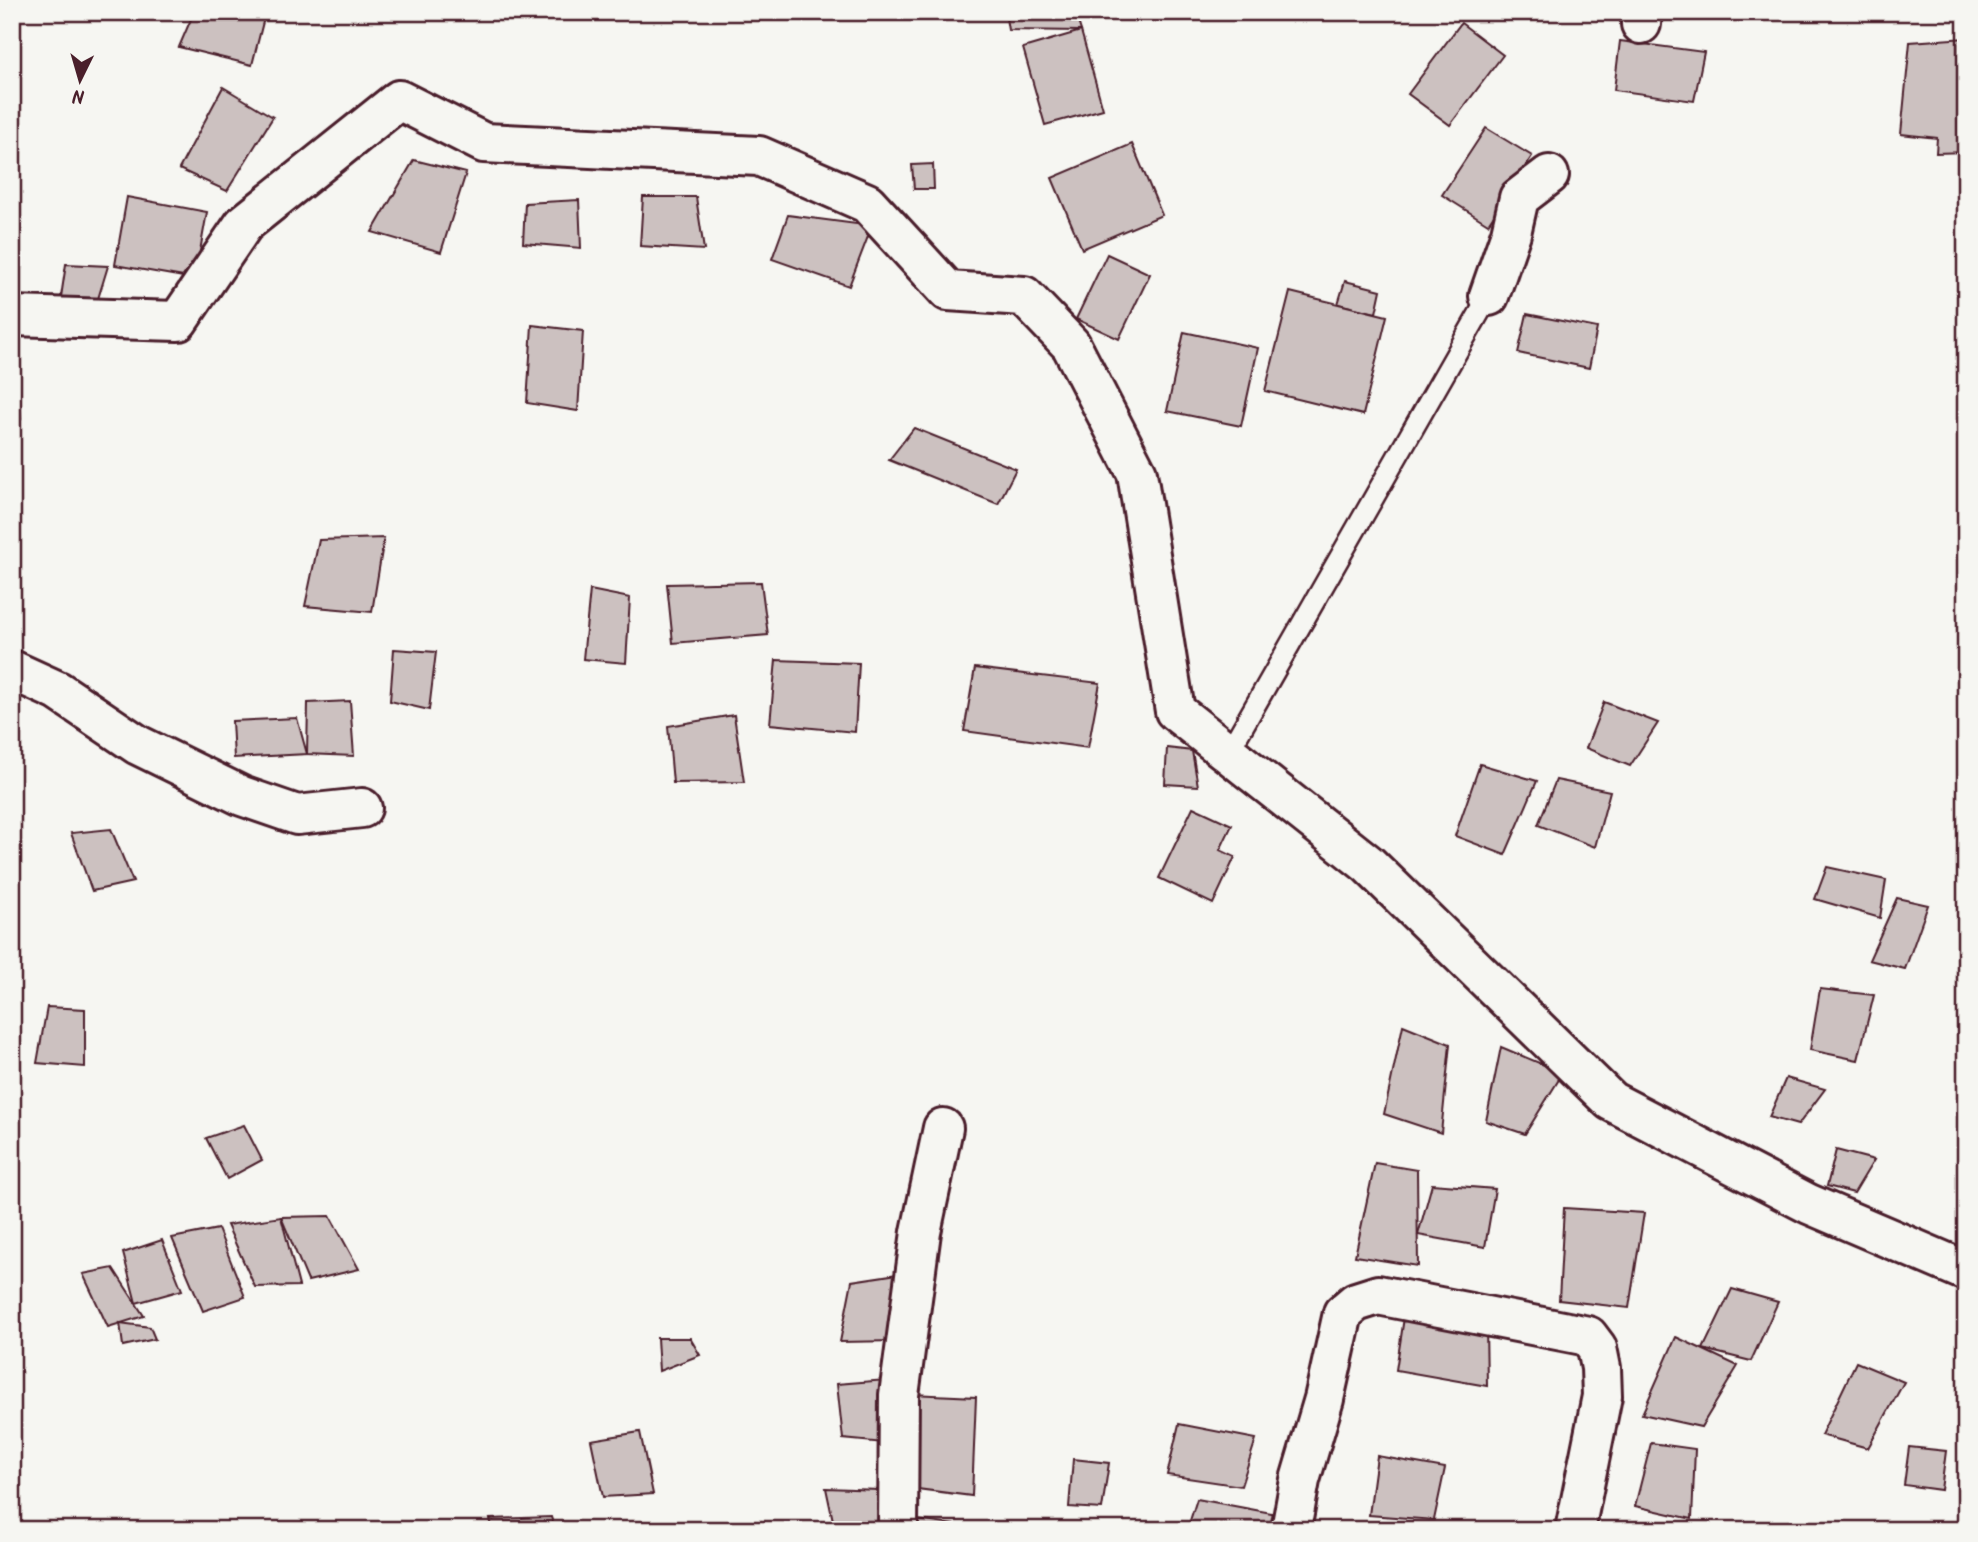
<svg xmlns="http://www.w3.org/2000/svg" width="1978" height="1542" viewBox="0 0 1978 1542" font-family="Kalam,sans-serif">
<rect width="100%" height="100%" fill="#f6f6f2"/>
<filter id="ink" filterUnits="userSpaceOnUse"><feTurbulence type="fractalNoise" baseFrequency=".0143" numOctaves="2"/><feDisplacementMap in="SourceGraphic" scale="14" xChannelSelector="R" yChannelSelector="G"/><feConvolveMatrix kernelMatrix="1 2 1 2 8 2 1 2 1" color-interpolation-filters="sRGB"/></filter>
<g filter="url(#ink)">
<!-- building -->
<g fill="#ccc1c0" stroke="#4a1f2b" stroke-width="2">
<path d="M194,12H253L265,14L252,65L179,47Z"/>
<path d="M1005,12H1075L1081,31L1008,30Z"/>
<path d="M1461,23L1503,55L1450,125L1408,94Z"/>
<path d="M1081,31L1103,109L1045,125L1023,48Z"/>
<path d="M1966,38V152L1936,153L1937,138L1901,134L1910,42Z"/>
<path d="M1620,41L1704,52L1694,101L1614,90Z"/>
<path d="M223,87L273,117L227,191L179,169Z"/>
<path d="M1486,128L1532,156L1488,224L1442,195Z"/>
<path d="M1132,144L1162,215L1082,249L1052,178Z"/>
<path d="M414,160L466,173L441,252L372,232Z"/>
<path d="M933,164L934,189H914L912,165Z"/>
<path d="M127,197L207,212L195,279L115,265Z"/>
<path d="M643,197H696L704,250L640,246Z"/>
<path d="M579,200L581,248L523,243L525,203Z"/>
<path d="M788,215L872,226L849,286L772,259Z"/>
<path d="M1107,254L1150,274L1119,339L1076,319Z"/>
<path d="M12,256L22,257L19,298H12Z"/>
<path d="M66,264L108,266L97,302L61,297Z"/>
<path d="M1345,281L1381,290L1376,313L1338,304Z"/>
<path d="M1290,292L1387,316L1363,415L1265,391Z"/>
<path d="M1527,314L1597,328L1589,368L1518,353Z"/>
<path d="M532,325L583,331L578,411L527,403Z"/>
<path d="M1184,332L1258,348L1241,426L1167,411Z"/>
<path d="M12,356L16,357L21,419L12,417Z"/>
<path d="M914,428L1016,469L998,504L889,460Z"/>
<path d="M384,538L372,612L305,606L319,540Z"/>
<path d="M761,582L768,635L673,643L667,584Z"/>
<path d="M590,590L630,598L626,663L583,659Z"/>
<path d="M394,649L436,652L429,710L390,701Z"/>
<path d="M776,660L859,663L855,732L770,724Z"/>
<path d="M975,668L1100,683L1088,748L964,731Z"/>
<path d="M350,701L354,756L307,754L308,703Z"/>
<path d="M1604,702L1658,723L1630,766L1586,748Z"/>
<path d="M734,715L744,782L673,783L668,726Z"/>
<path d="M297,718L307,754L234,758L232,721Z"/>
<path d="M1167,748L1192,751L1198,786L1165,784Z"/>
<path d="M1480,764L1537,781L1505,855L1455,836Z"/>
<path d="M1556,780L1610,791L1595,847L1538,825Z"/>
<path d="M1193,807L1232,825L1220,850L1235,857L1213,904L1159,878Z"/>
<path d="M111,829L133,882L92,891L71,833Z"/>
<path d="M1827,867L1886,880L1880,918L1815,899Z"/>
<path d="M1897,898L1928,905L1905,969L1869,960Z"/>
<path d="M1820,989L1874,995L1858,1060L1810,1050Z"/>
<path d="M47,1007L85,1009V1067L37,1063Z"/>
<path d="M1403,1025L1450,1044L1441,1133L1384,1114Z"/>
<path d="M1501,1047L1563,1073L1525,1134L1486,1121Z"/>
<path d="M1786,1078L1825,1089L1798,1125L1769,1117Z"/>
<path d="M244,1125L262,1160L227,1179L206,1138Z"/>
<path d="M1836,1150L1874,1160L1854,1193L1827,1186Z"/>
<path d="M1375,1163L1417,1170L1418,1266L1355,1256Z"/>
<path d="M1432,1184L1495,1189L1485,1247L1418,1235Z"/>
<path d="M1564,1208L1644,1213L1629,1308L1559,1300Z"/>
<path d="M330,1216L359,1269L308,1281L281,1217Z"/>
<path d="M281,1217L299,1286L255,1287L227,1225Z"/>
<path d="M218,1229L245,1297L203,1311L172,1238Z"/>
<path d="M162,1240L182,1290L136,1303L123,1253Z"/>
<path d="M113,1268L144,1316L108,1327L83,1274Z"/>
<path d="M904,1273L897,1341L840,1342L852,1281Z"/>
<path d="M1732,1289L1778,1302L1751,1361L1703,1349Z"/>
<path d="M1405,1311L1486,1325L1487,1386L1396,1370Z"/>
<path d="M120,1323L150,1327L155,1339L123,1346Z"/>
<path d="M1676,1337L1738,1366L1701,1427L1642,1414Z"/>
<path d="M657,1338H690L700,1355L659,1371Z"/>
<path d="M1856,1362L1904,1382L1868,1448L1821,1435Z"/>
<path d="M886,1380L884,1443L843,1439L837,1384Z"/>
<path d="M911,1394L976,1397L972,1496L910,1488Z"/>
<path d="M1179,1424L1256,1439L1241,1486L1167,1475Z"/>
<path d="M640,1432L653,1494L603,1497L591,1440Z"/>
<path d="M1651,1443L1695,1449L1692,1519L1635,1506Z"/>
<path d="M1909,1447L1946,1451L1941,1490L1904,1485Z"/>
<path d="M1377,1456L1445,1468L1434,1520L1369,1515Z"/>
<path d="M1073,1459L1109,1463L1102,1509L1069,1507Z"/>
<path d="M826,1488L879,1490L877,1530H835Z"/>
<path d="M1197,1499L1277,1514L1274,1530H1187Z"/>
<path d="M551,1517L555,1530H493L490,1519Z"/>
<path d="M909,1519L984,1529V1530H910Z"/>
<path d="M1815,1521L1834,1530H1808Z"/>
<path d="M1463,1524L1507,1530H1463Z"/>
</g>
<g fill="none" stroke-linecap="round" stroke-linejoin="round">
<!-- service casing -->
<g stroke="#4a1f2b" stroke-width="24">
<path id="service" d="M1228,753L1489,296"/>
</g>
<!-- minor casing -->
<g stroke="#4a1f2b" stroke-width="44">
<g id="minor">
<path d="M1641,24L1642,12"/>
<path d="M1489,296L1511,233L1519,198L1549,175"/>
<path d="M12,316L178,321L244,224L399,100L484,143L759,156L867,203L948,291L1024,296L1071,345L1137,473L1175,711L1368,864L1611,1101L1809,1204L1966,1271"/>
<path d="M12,670L58,691L138,745L242,796L297,815L362,808"/>
<path d="M898,1530L899,1395L921,1232L943,1128"/>
<path d="M1291,1530L1300,1480L1324,1399L1343,1313L1356,1302L1378,1295L1588,1336L1597,1348L1601,1368L1602,1396L1575,1530"/>
</g>
</g>
<!-- service -->
<use href="#service" stroke="#f6f6f2" stroke-width="19"/>
<!-- minor -->
<use href="#minor" stroke="#f6f6f2" stroke-width="38"/>
</g>
</g>
<!-- margin -->
<rect width="1978" height="1542" fill="none" stroke="#f6f6f2" stroke-width="42"/>
<rect x="21" y="21" width="1936" height="1500" fill="none" stroke="#4a1f2b" stroke-width="2.5" filter="url(#ink)"/>
<!-- north arrow -->
<g transform="translate(80 80) rotate(185)" stroke="#f6f6f2" stroke-width="5" paint-order="stroke">
<path d="M0-5L12 26L0 18L-12 26Z" fill="#4a1f2b"/>
<text y="-10" font-size="19" font-weight="bold" text-anchor="middle" fill="#4a1f2b">N</text>
</g>
</svg>
